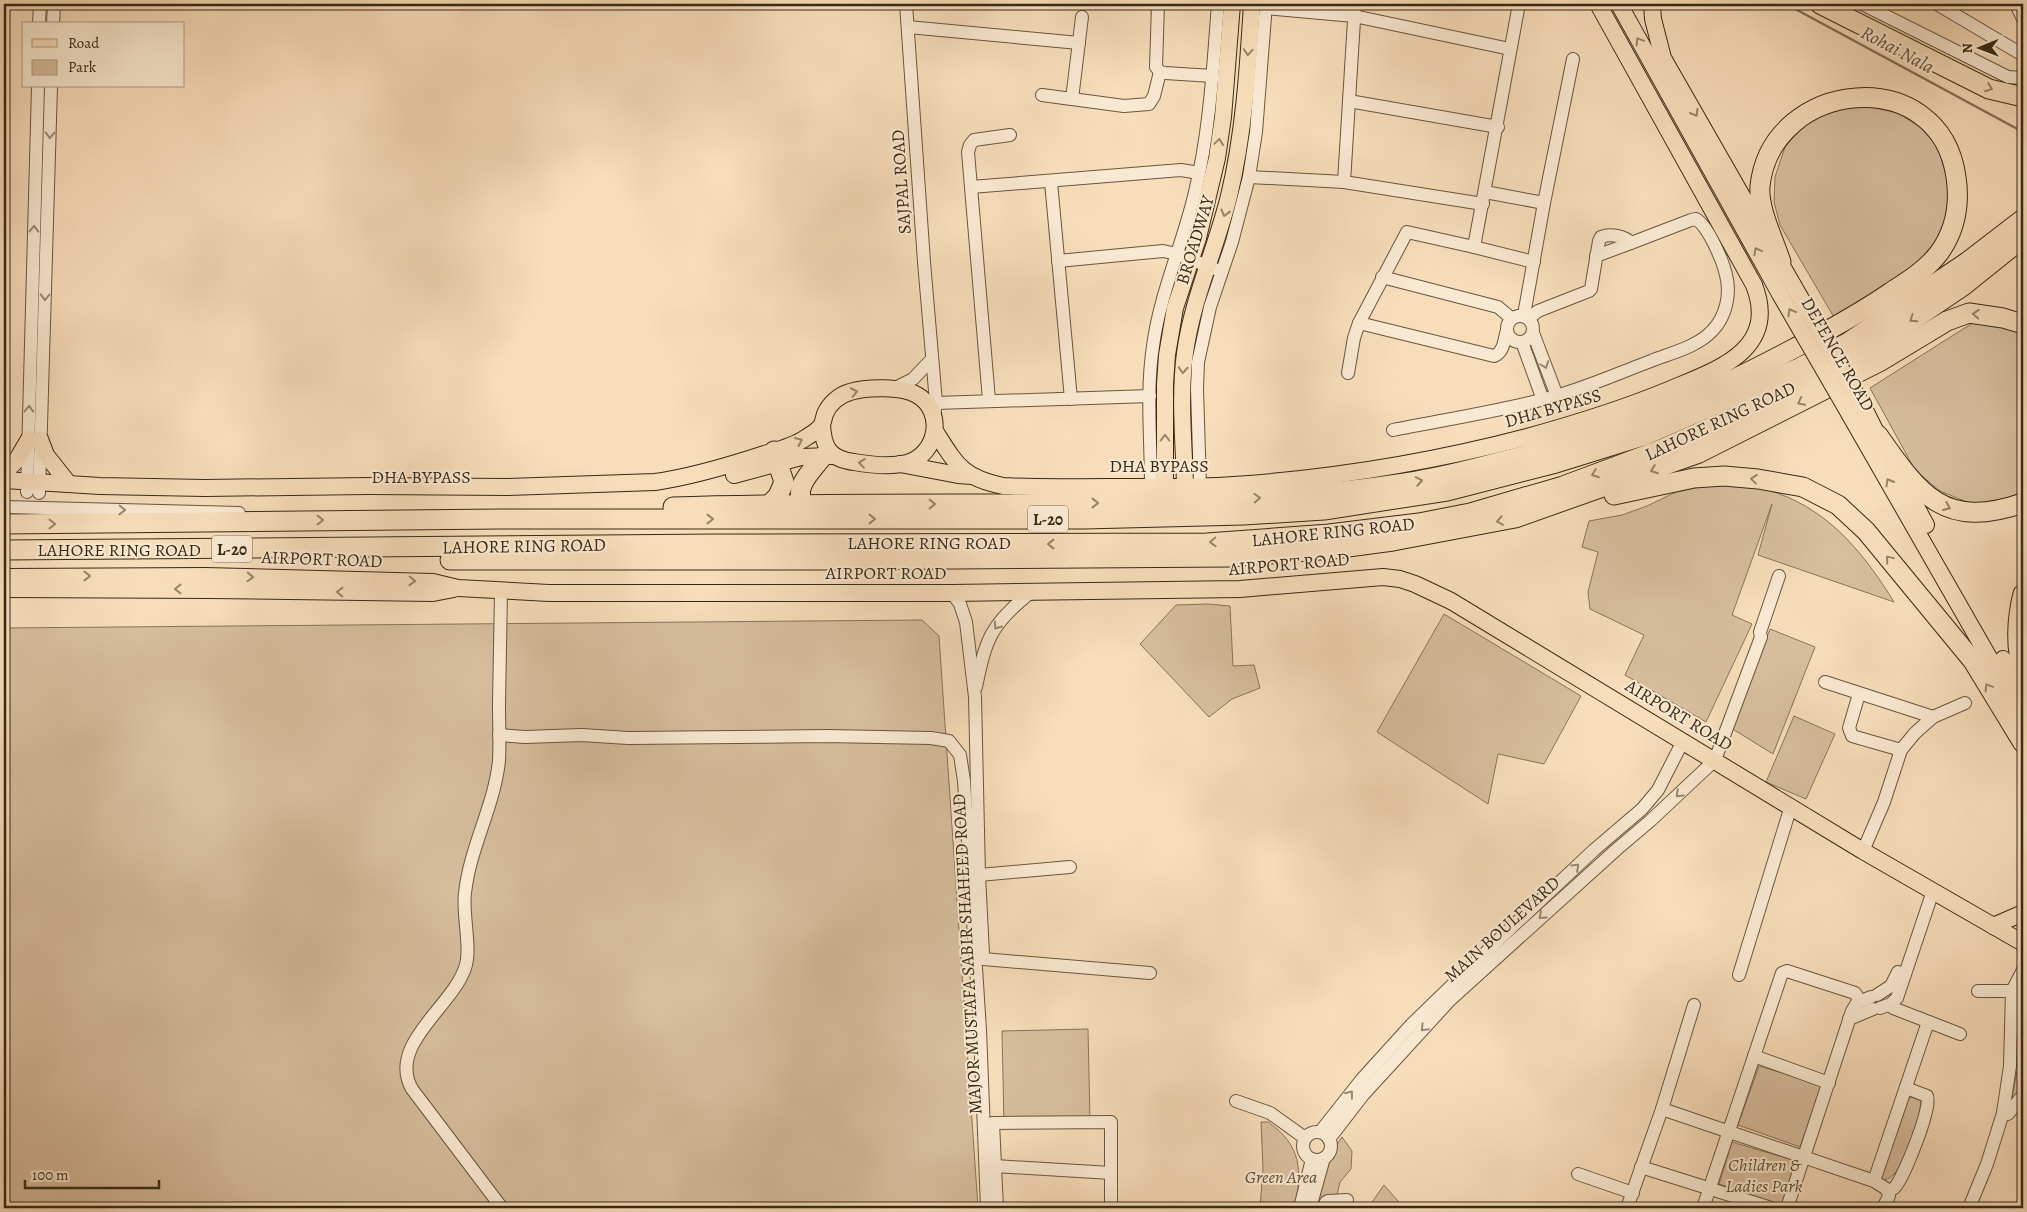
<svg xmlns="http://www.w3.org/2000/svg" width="2027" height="1212" viewBox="0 0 2027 1212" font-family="Alegreya,serif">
<rect width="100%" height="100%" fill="#f7ddba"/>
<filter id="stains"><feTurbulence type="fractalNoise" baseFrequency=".004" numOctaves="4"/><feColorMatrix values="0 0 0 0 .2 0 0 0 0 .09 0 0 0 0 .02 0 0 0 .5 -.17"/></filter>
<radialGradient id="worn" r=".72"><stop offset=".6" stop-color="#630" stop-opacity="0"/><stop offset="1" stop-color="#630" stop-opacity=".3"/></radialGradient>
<!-- green -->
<g fill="#d7be9e" stroke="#887459">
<path d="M1867,106L1898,113L1921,128L1938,147L1951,193L1943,232L1919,264L1835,319L1780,225L1774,202L1775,177L1785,147L1807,122L1838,108Z"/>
<path d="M1974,322L2002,325L2023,332V491L2008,498L1972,504L1940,491L1915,470L1870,388Z"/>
<path d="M1717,483C1737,485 1758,486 1777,493C1831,512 1865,555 1894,602L1758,555L1772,504L1732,615L1752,624L1706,722L1625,675L1644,635L1590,609L1588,592L1598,552L1582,547L1589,521L1622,515L1647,506L1676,492Z"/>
<path d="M1208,604L1230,606L1233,666L1254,665L1260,688L1232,699L1209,717L1140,644L1176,605Z"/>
<path d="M1444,614L1581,696L1544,764L1498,754L1488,804L1377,732Z"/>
<path d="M922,620L939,636L978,1208H4V628Z"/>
<path d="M1770,629L1815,647L1773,754L1731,728Z"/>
<path d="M1794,716L1835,734L1806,799L1766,782Z"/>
<path d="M2020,1026L2023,1027V1092L2014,1100L2012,1098L2020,1054Z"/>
<path d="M1088,1029L1090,1122L1004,1124L1002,1031Z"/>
<path d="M1759,1066L1822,1085L1800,1147L1738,1125Z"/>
<path d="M1913,1097L1921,1101C1920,1119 1905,1177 1884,1180L1881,1177L1909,1098Z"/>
<path d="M1261,1122H1268C1302,1146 1302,1170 1295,1208H1260L1263,1169Z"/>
<path d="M1342,1137L1352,1151L1351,1169L1340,1182L1334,1208H1315L1327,1164L1334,1158L1336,1146Z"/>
<path d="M1732,1142L1796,1161L1781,1205L1719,1184Z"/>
<path d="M1384,1185L1404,1208H1368Z"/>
</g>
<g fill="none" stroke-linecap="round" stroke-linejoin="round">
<!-- stream -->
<path stroke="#847056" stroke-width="2.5" d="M1786,4L2023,132"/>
<!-- minor casing -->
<g stroke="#68563e" stroke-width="14">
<g id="minor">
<path d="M906,4L924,262L933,367L936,403L934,415"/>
<path d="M1158,4L1156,67L1160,72L1165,73L1213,76"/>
<path d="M1862,4L2008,77L2023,78"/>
<path d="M1937,4L2023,55"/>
<path d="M2016,4L2023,19"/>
<path d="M1266,8L1354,16L1510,49"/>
<path d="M39,24L40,4"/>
<path d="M53,24L54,4"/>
<path d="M908,27L1079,43"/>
<path d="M1042,95L1124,106L1149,104L1154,96L1160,72"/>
<path d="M1072,99L1082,17"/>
<path d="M1349,101L1498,127"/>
<path d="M1249,177L1344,182L1483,204"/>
<path d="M1051,182L1071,399"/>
<path d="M1344,182L1355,4"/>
<path d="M971,187L1181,170L1199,173"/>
<path d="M1485,192L1544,203L1573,59"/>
<path d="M1474,247L1534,262"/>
<path d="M1596,256L1631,243"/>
<path d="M1058,261L1163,251L1177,254L1215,269"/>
<path d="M1382,277L1498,307L1511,318"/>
<path d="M1524,315L1544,203"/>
<circle cx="1520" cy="329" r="13"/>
<path d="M1359,323L1494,356C1504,352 1504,340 1507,330"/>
<path d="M1533,333L1557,396"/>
<path d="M1522,342L1543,400"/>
<path d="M1348,373L1354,338L1359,323L1407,232L1474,247L1519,4"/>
<path d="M893,389L913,379L932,359"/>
<path d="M989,400L968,152L970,145L974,140L1010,135"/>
<path d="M936,403L1150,396"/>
<path d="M1393,430C1443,420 1495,412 1545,399C1581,390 1616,374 1651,361C1671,353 1697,347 1712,331C1726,317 1731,294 1726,275C1723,261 1708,226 1696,219L1691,220L1631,243C1625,236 1610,233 1601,237L1599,241L1591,289L1589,291L1538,311L1529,318"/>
<path d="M1200,486L1197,389L1198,362L1210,307L1232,242L1249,177L1256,132L1266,4"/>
<path d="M1151,487C1151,440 1146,392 1153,346C1160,293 1183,244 1195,192C1210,130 1213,67 1218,4"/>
<path d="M27,492L38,86"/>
<path d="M39,493L51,86"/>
<path d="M4,507L239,513"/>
<path d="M501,591C500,628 500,666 499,704C499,723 500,742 499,761C494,807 470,847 465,893C462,913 472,950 465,968C452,1007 387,1045 412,1089L502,1208"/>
<path d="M952,593L960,604L966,622L975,697L979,875L983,954"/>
<path d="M1825,682L1933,717"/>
<path d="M976,687C986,638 991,624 1031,592"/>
<path d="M1859,694L1849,728L1852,736L1901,750"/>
<path d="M499,735L525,737L582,735L628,738L827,736L931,738L949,741L960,755L964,781L980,1030L987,1208"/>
<path d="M1863,851L1884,802L1901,750L1915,733L1933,717L1965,703"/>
<path d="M979,875L1070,867"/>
<path d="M983,959L1150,973"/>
<path d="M1739,975L1791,806"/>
<path d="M1978,991H2012"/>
<path d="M1877,995L1891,986L1898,972"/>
<path d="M1891,1004L1893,1008L1960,1034"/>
<path d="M1880,1008L1891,1004L1897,998L1933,891"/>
<path d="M1849,1019L1873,1009"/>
<path d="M1754,1056L1829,1083"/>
<path d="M1236,1101L1270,1113L1305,1138"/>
<path d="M1662,1109L1874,1181L1885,1188L1888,1191"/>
<path d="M2003,1113L2008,1114L2023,1095"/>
<path d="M993,1123L997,1208"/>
<path d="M993,1123L1111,1122V1208"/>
<path d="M1320,1132L1362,1079L1411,1025L1513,926L1594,850L1642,809L1658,790L1683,741"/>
<circle cx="1317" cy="1146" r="14"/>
<path d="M1329,1139L1363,1095L1450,1000L1617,849L1650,821L1715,760L1761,637L1760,632L1779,576"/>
<path d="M995,1166L1111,1173"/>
<path d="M1641,1167L1771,1208"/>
<path d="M1578,1174L1633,1193"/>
<path d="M1874,1181L1928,1022"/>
<path d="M1300,1208L1312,1159"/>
<path d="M1310,1208L1324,1158"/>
<path d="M1324,1208L1326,1202L1328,1201L1347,1200"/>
<path d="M1627,1208L1662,1109L1694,1005"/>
<path d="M1703,1208L1782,973L1787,971L1855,993L1860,1001"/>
<path d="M1787,1208L1852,1011L1857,1003L1871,997"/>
<path d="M1883,1208L1889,1196L1888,1191C1890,1190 1894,1189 1895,1187C1904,1177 1933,1105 1927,1096L1906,1088"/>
<path d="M1969,1208L1987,1164L2003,1113L2010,1066L2012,991L2023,970"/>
</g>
</g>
<!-- major casing -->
<g stroke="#382914" stroke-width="18">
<g id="major">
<path d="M1619,4L1780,294"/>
<path d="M1652,4L1653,19L1663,58L1793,285"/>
<path d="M1865,410L1883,446"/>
<path d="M1850,415L2003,682L2023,724"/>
<path d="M935,431C956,464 962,478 1003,486C1038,488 1073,487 1108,487C1150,487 1192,488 1234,485C1335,478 1428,463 1527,437C1574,424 1620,410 1666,391C1713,371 1780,352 1754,285L1598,4"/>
<path d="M40,439L46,455L69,484"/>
<path d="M900,464L958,475L972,476"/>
<path d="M1895,467L1926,525"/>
<path d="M4,473L16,461L29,439"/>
<path d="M734,475L801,457L832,456"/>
<path d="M4,480L100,486L205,488L368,486L508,487L655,482C690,477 724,467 758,456C774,451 793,447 807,437C812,434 819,429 822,425C823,422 824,417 825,414C829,404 839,395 850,392C866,387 902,386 917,395C945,411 938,454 907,463C891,467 871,465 854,462C830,459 823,448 822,424"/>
<path d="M1185,486C1184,443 1179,397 1185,353C1192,300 1216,249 1229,196C1244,134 1248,68 1252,4"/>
<path d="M1165,487V384L1167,355L1175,308L1198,238L1217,158L1223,117L1232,4"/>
<path d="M4,577L205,576L433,582L458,588L549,593H952L1240,589L1383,577L1400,579L1415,584L1451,601L1863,851L2023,943"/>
<path d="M4,589L210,590L433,593L454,589"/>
<path d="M2003,659L2023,696"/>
<path d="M1993,926L2023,913"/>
</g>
</g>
<!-- highway casing -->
<g stroke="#382914" stroke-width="21">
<g id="highway">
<path d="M1820,4L1989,89L2023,97"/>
<path d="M1878,435C1920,495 1944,530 2023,503"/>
<path d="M1614,495L1694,478L1724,476L1758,479L1803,487L1838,505L1866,531L1973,661L2023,743"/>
<path d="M770,504L778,496L784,482L774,451"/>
<path d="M803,504C793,486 813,470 823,456"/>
<path d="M673,507C797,503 921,504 1045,504C1169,503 1294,501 1416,481C1448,476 1480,467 1511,459C1569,443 1624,425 1680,403C1718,388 1755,369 1791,350C1826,332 1859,314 1891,292C1908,281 1926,270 1939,253C1955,231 1960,204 1956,177C1940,62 1772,78 1760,186C1758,209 1774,240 1781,262"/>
<path d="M4,524L500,519H1084L1244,515L1324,510L1447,491L1556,463L1643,436L1799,368L1847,343L1967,262L2023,219"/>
<path d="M4,550L717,544L1207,543L1329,534L1419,523L1470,513L1563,486L1657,451L1732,418L1871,348L1963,286L2023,238"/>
<path d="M450,560H833L1230,557L1333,549L1393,541L1515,518L1699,453L1879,362L1947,321L1969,313L2003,318L2023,324"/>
<path d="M2023,594C2017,617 2015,648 2023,671"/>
</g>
</g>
<!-- minor -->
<use href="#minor" stroke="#fae9d2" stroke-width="12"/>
<!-- major -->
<use href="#major" stroke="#f7ddba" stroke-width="16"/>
<!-- highway -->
<use href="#highway" stroke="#f7ddba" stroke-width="19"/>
<!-- major-bridge casing -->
<g stroke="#382914" stroke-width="18" stroke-linecap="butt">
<g id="major-bridge">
<path d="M1793,285L1865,410"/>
<path d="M1780,294L1850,415"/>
</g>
</g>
<!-- major-bridge -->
<use href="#major-bridge" stroke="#f7ddba" stroke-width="16"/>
</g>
<!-- one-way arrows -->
<defs><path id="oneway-chevron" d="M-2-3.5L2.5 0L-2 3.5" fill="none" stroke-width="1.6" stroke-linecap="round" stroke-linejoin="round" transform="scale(1.25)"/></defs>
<g stroke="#988367">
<use href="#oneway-chevron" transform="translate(1639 41) rotate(-121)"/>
<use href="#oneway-chevron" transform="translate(1248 52) rotate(94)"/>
<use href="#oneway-chevron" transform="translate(1989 88) rotate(21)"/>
<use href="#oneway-chevron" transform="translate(1695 113) rotate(60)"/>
<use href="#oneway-chevron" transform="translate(1219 142) rotate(-82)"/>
<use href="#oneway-chevron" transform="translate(1225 213) rotate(104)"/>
<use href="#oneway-chevron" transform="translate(1757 251) rotate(-119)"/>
<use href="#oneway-chevron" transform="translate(1791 312) rotate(-120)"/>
<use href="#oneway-chevron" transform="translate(1976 314) rotate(-176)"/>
<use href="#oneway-chevron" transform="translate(1913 319) rotate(146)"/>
<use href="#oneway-chevron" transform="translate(1183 370) rotate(93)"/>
<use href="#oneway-chevron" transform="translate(854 392) rotate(-12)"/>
<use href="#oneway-chevron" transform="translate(1801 402) rotate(153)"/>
<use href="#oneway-chevron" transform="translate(1165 438) rotate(-90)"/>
<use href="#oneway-chevron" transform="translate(799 441) rotate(-25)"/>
<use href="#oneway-chevron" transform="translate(862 463) rotate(-173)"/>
<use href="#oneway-chevron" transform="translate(1654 470) rotate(160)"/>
<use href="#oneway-chevron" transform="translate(1595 474) rotate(160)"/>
<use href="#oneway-chevron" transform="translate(1754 479) rotate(-173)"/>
<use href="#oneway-chevron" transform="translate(1419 481) rotate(-10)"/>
<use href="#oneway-chevron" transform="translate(1889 482) rotate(-120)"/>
<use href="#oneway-chevron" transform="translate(1257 498) rotate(-3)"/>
<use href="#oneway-chevron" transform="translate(1095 503)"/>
<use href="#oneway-chevron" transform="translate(932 504)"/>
<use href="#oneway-chevron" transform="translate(1947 507) rotate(23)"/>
<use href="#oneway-chevron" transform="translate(710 519)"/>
<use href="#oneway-chevron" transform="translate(872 519)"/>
<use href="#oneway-chevron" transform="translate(320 520)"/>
<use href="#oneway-chevron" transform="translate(1500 521) rotate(169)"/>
<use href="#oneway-chevron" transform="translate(52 524)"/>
<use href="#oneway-chevron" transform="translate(1213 542) rotate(177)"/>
<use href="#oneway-chevron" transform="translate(1051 544) rotate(-180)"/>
<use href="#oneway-chevron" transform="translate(1889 559) rotate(-130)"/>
<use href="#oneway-chevron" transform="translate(87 576)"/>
<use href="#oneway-chevron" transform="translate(250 577) rotate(2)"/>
<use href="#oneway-chevron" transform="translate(412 581) rotate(2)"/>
<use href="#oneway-chevron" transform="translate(178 589) rotate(-180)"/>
<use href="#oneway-chevron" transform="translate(340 592) rotate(-179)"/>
<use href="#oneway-chevron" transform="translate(1988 687) rotate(-121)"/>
</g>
<g stroke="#998973">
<use href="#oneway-chevron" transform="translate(50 135) rotate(92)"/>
<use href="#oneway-chevron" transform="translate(34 229) rotate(-89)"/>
<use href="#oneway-chevron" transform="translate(45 297) rotate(92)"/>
<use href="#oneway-chevron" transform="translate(1545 365) rotate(69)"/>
<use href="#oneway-chevron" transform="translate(29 409) rotate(-89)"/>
<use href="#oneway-chevron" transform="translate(122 510) rotate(1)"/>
<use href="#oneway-chevron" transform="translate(997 626) rotate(125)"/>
<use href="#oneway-chevron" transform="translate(1679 794) rotate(136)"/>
<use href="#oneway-chevron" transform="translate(1576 867) rotate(-43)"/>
<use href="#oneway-chevron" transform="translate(1542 916) rotate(138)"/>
<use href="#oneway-chevron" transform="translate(1424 1028) rotate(134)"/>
<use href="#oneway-chevron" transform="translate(1350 1094) rotate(-52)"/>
</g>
<g text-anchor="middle" stroke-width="4" stroke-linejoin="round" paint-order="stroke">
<!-- shield labels -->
<g fill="#fae9d2" stroke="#72634d" stroke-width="1">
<rect x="1028" y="505.5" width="40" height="27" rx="4"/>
<rect x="212" y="535.5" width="40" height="27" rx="4"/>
</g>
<g font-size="16" font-weight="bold" fill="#382914">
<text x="1048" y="525">L-20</text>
<text x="232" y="555">L-20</text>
</g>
<!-- street labels -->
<g font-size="18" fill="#382914" stroke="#fae9d2">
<text transform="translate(901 182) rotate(-94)" y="6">SAJPAL ROAD</text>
<text transform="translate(1195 240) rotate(-73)" y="6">BROADWAY</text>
<text transform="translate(1838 354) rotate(60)" y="6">DEFENCE ROAD</text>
<text transform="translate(1553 408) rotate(-16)" y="6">DHA BYPASS</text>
<text transform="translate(1720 421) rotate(-25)" y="6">LAHORE RING ROAD</text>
<text x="1159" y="472">DHA BYPASS</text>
<text x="421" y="483">DHA BYPASS</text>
<text transform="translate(1333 532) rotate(-6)" y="6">LAHORE RING ROAD</text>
<text x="929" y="549">LAHORE RING ROAD</text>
<text transform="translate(524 546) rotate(-1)" y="6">LAHORE RING ROAD</text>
<text x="119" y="556">LAHORE RING ROAD</text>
<text transform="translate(322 559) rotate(2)" y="6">AIRPORT ROAD</text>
<text transform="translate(1289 564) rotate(-5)" y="6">AIRPORT ROAD</text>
<text x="886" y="579">AIRPORT ROAD</text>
<text transform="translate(1679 715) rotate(31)" y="6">AIRPORT ROAD</text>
<text transform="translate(1502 929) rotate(-42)" y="6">MAIN BOULEVARD</text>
<text transform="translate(967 954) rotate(-93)" y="6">MAJOR MUSTAFA SABIR SHAHEED ROAD</text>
</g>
<!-- park labels -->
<g font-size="18" font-style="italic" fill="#604e36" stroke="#fae9d2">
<text x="1764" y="1171">Children &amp;<tspan x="1764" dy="21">Ladies Park</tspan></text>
<text x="1281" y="1183">Green Area</text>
</g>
<!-- water labels -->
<g font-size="19" font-style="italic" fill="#5e4d35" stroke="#fae9d2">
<text transform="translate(1898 49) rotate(28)" y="7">Rohai Nala</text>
</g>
</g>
<!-- margin -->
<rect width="2027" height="1212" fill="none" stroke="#f7ddba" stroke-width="20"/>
<rect x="5" y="5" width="2017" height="1202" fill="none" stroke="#382914" stroke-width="2.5"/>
<rect x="10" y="10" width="2007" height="1192" fill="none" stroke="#382914"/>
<!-- legend -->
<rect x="22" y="22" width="162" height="65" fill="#fae9d2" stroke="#ac9c86"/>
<rect x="32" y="39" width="25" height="8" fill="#f7ddba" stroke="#ac9c86"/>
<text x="68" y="48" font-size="15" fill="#382914">Road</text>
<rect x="32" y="60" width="25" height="15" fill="#d7be9e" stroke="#ac9c86"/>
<text x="68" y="72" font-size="15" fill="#382914">Park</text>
<!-- north arrow -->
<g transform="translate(1980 48) rotate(269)" stroke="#fae9d2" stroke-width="4" paint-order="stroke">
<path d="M0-4L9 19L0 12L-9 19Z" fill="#382914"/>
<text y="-8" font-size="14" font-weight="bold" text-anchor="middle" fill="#382914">N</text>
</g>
<!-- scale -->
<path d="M25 1180v8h134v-8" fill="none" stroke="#382914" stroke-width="2.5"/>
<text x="32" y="1180" font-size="15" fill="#382914" stroke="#fae9d2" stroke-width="4" paint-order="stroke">100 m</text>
<rect width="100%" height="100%" filter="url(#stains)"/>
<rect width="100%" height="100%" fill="url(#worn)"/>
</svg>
